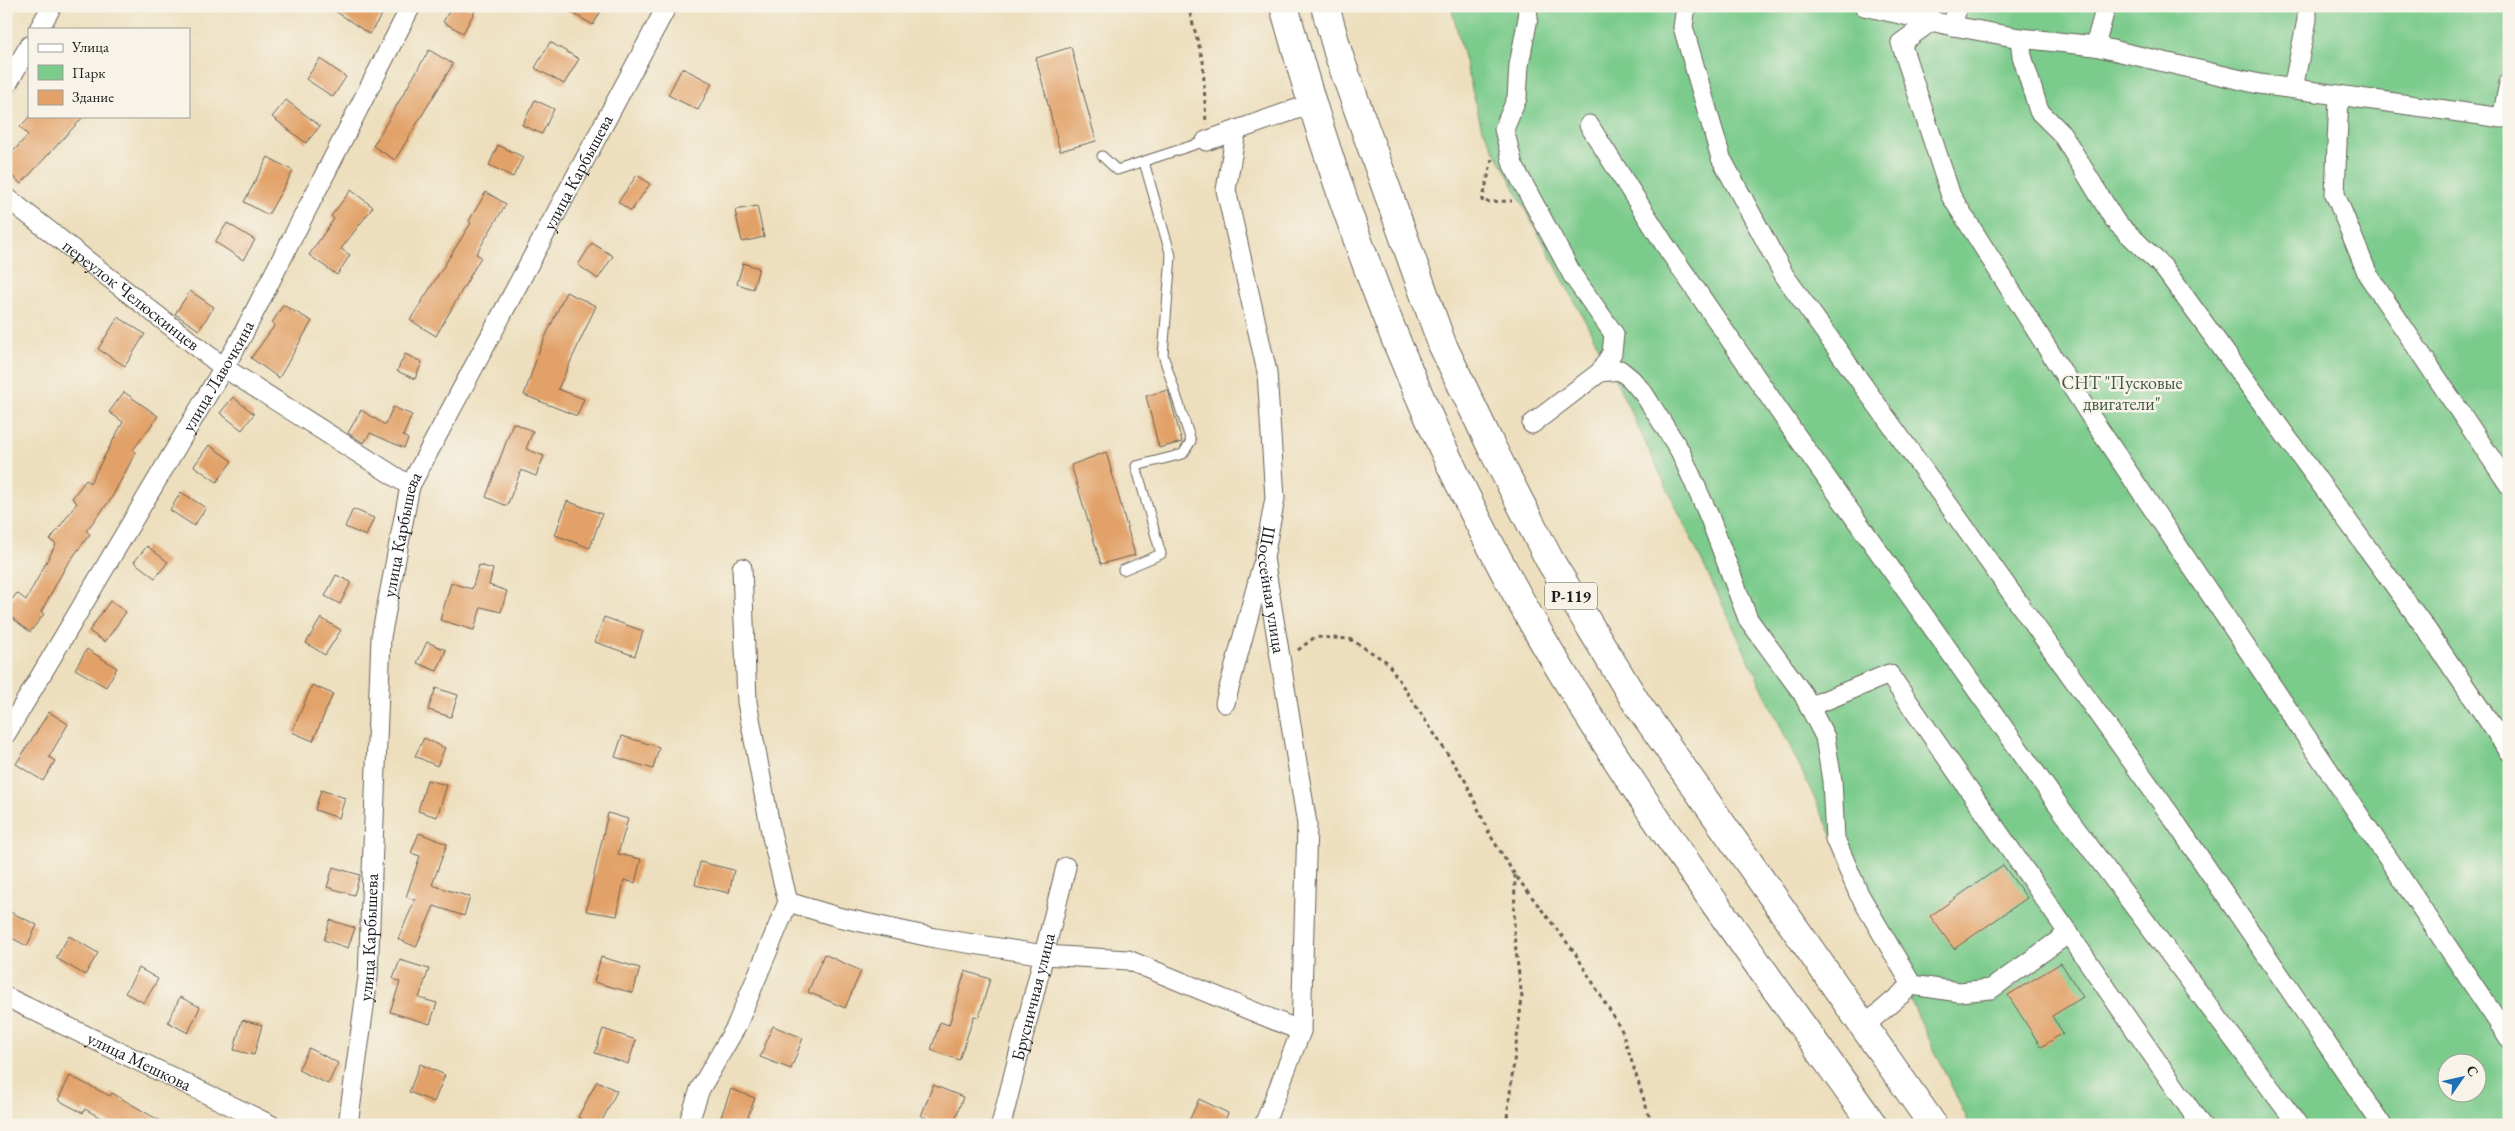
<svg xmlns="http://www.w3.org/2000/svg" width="2515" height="1131" viewBox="0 0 2515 1131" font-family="'EB Garamond',serif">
<rect width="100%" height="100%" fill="#f7f3e8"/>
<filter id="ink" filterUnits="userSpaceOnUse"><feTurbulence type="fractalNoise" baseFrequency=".02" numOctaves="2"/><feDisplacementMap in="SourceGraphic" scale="10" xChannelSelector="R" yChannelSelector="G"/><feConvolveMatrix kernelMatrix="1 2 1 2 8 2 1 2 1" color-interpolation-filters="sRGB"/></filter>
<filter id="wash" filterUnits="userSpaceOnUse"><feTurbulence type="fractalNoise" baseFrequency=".0096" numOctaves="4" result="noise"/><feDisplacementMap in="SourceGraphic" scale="20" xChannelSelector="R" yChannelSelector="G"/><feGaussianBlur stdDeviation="1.12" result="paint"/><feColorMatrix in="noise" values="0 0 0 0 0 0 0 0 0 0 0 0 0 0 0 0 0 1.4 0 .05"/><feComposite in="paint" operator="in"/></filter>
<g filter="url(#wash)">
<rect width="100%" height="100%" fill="#eddfbe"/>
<!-- green -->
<path fill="#7acb8c" stroke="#4b7454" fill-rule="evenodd" d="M1451,6H2509V1125H1970L1610,368L1481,125ZM2448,1064H2478V1094H2448Z"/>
<g id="blocks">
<!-- building -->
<g fill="#e2a168">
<path d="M328,6H388L369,34Z"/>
<path d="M452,6H466L475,11L463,33L443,22Z"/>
<path d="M560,6H604L593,25Z"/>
<path d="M550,42L579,59L564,84L535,68Z"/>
<path d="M1071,47L1096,141L1060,151L1036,58Z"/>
<path d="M429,50L453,64L395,160L373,146Z"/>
<path d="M320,59L346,77L333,97L306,79Z"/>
<path d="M682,68L712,83L698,110L668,95Z"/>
<path d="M286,100L320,126L306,143L272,117Z"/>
<path d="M535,100L554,109L542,134L522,125Z"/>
<path d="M30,116H84L21,184L6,170V159L28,135L20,127Z"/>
<path d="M498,145L523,157L513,177L489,165Z"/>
<path d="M268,157L293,171L268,215L244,202Z"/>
<path d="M637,175L650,184L631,211L618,202Z"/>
<path d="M351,190L373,207L341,249L350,255L337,275L309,255L334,219L331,216Z"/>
<path d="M486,192L506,204L476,254L481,257L436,336L410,320L471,223L469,221Z"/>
<path d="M757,206L764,237L742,242L735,210Z"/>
<path d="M227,223L255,240L243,260L215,242Z"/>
<path d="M592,243L613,256L598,279L578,265Z"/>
<path d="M743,263L759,268L753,289L737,284Z"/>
<path d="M190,291L214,307L199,330L175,314Z"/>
<path d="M566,292L596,306L558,389L584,399L577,416L524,395L539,351Z"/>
<path d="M283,305L312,321L279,378L251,358L275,325L272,323Z"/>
<path d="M118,317L145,334L125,366L98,349Z"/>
<path d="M405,354L422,362L415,379L397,371Z"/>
<path d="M1168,390L1182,442L1159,448L1146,396Z"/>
<path d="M124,392L158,416L133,450L136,452L111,499L86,531L90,534L66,566L41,612L44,614L30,632L6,613V607L17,593L26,600L56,544L50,540L77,503L72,498L86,480L90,483L123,422L109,412Z"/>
<path d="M233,397L254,414L242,430L220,413Z"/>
<path d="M393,407L412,415L403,436L408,439L404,448L370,433L364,443L348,433L361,410L385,425Z"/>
<path d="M513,423L533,431L526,449L544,456L536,476L521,470L507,506L486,497Z"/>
<path d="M209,445L232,461L217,482L194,466Z"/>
<path d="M1106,452L1135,555L1101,564L1071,465Z"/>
<path d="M181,492L206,508L194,526L170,510Z"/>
<path d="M567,501L602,514L590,548L555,535Z"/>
<path d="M353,509L374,518L366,536L345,527Z"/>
<path d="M147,546L168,562L155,578L134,562Z"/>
<path d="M479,565L493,569L489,585L507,591L501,612L481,607L474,630L440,620L451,583L472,589Z"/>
<path d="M336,575L351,582L340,604L325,596Z"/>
<path d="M110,601L126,612L105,642L89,631Z"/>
<path d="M604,617L643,631L635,656L595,642Z"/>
<path d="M321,618L341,630L325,655L306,643Z"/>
<path d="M427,642L446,650L437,671L417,663Z"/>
<path d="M87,649L117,668L106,687L75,669Z"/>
<path d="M312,685L333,694L313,741L292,732Z"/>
<path d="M436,688L458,695L451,717L428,710Z"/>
<path d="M49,712L68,724L49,757L55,761L43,781L16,764Z"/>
<path d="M622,736L659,747L653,769L615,757Z"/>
<path d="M424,738L445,748L437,766L415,756Z"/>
<path d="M427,780L447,785L437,817L418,811Z"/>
<path d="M321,790L345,798L339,818L315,810Z"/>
<path d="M608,813L628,819L618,854L641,859L635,883L624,880L617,916L586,911Z"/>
<path d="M419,833L447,844L432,885L470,897L464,916L434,906L416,947L398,939L415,900L406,897L420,856L411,853Z"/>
<path d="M700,862L734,870L729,893L695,885Z"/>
<path d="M2003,865L2027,898L1954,949L1930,916Z"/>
<path d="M333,867L360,875L354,895L327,887Z"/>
<path d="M6,910L37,925L27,946L6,935Z"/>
<path d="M330,920L355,928L348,948L324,940Z"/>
<path d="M69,936L98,953L85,975L56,958Z"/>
<path d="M824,954L861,971L845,1008L808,992Z"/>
<path d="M601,957L640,968L633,993L594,982Z"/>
<path d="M400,960L429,969L419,998L437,1003L430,1024L390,1012L400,982L393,979Z"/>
<path d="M2061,963L2083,997L2052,1016L2063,1033L2041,1047L2008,995Z"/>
<path d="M139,968L158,979L144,1003L125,993Z"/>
<path d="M965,971L990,979L979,1017L974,1016L959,1060L931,1050L940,1022L949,1025Z"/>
<path d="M180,997L200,1007L188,1033L168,1022Z"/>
<path d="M242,1020L262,1025L254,1055L234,1050Z"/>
<path d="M773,1026L803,1038L791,1069L760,1057Z"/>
<path d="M603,1029L636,1040L628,1064L595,1053Z"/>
<path d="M309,1048L338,1063L328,1084L298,1070Z"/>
<path d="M420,1064L445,1075L434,1102L409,1092Z"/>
<path d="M70,1076L110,1096L112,1093L167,1125H113L85,1109L83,1113L58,1100Z"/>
<path d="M597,1081L617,1091L600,1125H593L578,1117Z"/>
<path d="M933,1085L963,1097L953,1125H944L921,1116Z"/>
<path d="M731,1089L755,1098L745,1125H718Z"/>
<path d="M1199,1099L1228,1113L1223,1125H1187Z"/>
</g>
</g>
</g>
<g filter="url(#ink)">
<use href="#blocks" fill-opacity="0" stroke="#656055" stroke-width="1"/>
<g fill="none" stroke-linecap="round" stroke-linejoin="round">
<!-- service casing -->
<g stroke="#656055" stroke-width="11">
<g id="service">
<path d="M1102,156L1117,170L1206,141"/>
<path d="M1123,570L1161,554L1136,466L1183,454L1191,441L1163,355L1171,256L1144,162"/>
</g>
</g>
<!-- minor casing -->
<g stroke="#656055" stroke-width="21">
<g id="minor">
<path d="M1527,6L1528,18L1519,65L1517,98L1504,129L1513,165L1573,276L1614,334L1612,353L1600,372L1532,424"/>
<path d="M1686,6L1683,27L1721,158L1784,275L2174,820L2382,1125"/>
<path d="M1864,6L1953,26L2020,38L2095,46L2259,84L2502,118L2509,83"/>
<path d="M1933,20L1901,43L1951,196L2091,417L2509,1038"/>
<path d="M1953,26L1957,6"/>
<path d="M39,29L52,6"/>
<path d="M2020,38L2022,56L2039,111L2062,134L2115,221L2163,267L2424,626L2509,751"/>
<path d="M2095,46L2106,6"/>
<path d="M6,86L29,46"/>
<path d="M2293,88L2307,20V6"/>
<path d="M2339,95L2335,194L2368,275L2509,485"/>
<path d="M1589,125L1665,245L1791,428L2064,813L2298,1125"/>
<path id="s1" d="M1236,132L1226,190L1267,372L1275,498L1264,558L1307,824L1301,1031L1264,1125"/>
<path d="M1206,141L1311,104"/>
<path id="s2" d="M6,197L223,367L410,486"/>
<path d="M1600,372L1620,370L1631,379L1644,394L1680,451L1709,516L1748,619L1803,694L1825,737L1832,781L1835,839L1859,894L1912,985L1863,1027"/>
<path d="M742,568L747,702L772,837L788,902"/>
<path d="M1225,703L1262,566"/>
<path d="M1809,707L1889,674L2201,1125"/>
<path id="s3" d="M6,734L240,340L411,6"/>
<path d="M1912,985L1959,992L1991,989L2069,933"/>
<path id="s4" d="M6,997L271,1125"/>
<path id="s5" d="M348,1125L368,977L381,637L410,486L667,6"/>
<path d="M688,1125L700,1089L736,1027L788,902L838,917L935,938L1044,955L1128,960L1301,1031"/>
<path id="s6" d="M1001,1125L1066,867"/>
</g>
</g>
<!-- trunk casing -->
<g stroke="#656055" stroke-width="30">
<g id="trunk">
<path d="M1284,6C1345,231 1430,449 1548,649C1646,815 1762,968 1873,1125"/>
<path d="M1325,6L1339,56L1442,344L1491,446L1549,559L1636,702L1933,1125"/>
</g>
</g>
<!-- path -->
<g stroke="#656055" stroke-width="3" stroke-dasharray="4 4" stroke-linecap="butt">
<path d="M1188,6L1203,61L1206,124"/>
<path d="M1492,159L1482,202L1512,201"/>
<path d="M1298,650L1315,637L1350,639L1387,662L1466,782L1490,835L1515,875L1575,953L1622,1031L1652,1125"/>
<path d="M1506,1125L1522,998L1514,935L1515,875"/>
</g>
<!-- service -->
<use href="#service" stroke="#fff" stroke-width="9"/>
<!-- minor -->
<use href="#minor" stroke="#fff" stroke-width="19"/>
<!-- trunk -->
<use href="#trunk" stroke="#fff" stroke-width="28"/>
</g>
</g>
<g text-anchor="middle" stroke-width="5" stroke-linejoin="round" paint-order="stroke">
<!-- shield labels -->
<rect fill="#f7f3e8" stroke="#5e5c59" stroke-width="1" x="1545" y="582.5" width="52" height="27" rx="4"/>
<g font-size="16" font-weight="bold" fill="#1c1c1c">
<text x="1571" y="602">Р-119</text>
</g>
<!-- street labels -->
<g font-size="18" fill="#1c1c1c" stroke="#f7f3e8">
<text dy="6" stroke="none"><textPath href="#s5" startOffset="999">улица Карбышева</textPath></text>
<text dy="6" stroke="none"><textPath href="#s2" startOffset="159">переулок Челюскинцев</textPath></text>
<text dy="6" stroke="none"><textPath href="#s3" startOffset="416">улица Лавочкина</textPath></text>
<text dy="6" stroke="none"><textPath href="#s5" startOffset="594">улица Карбышева</textPath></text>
<text dy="6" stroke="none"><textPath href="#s1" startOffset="465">Шоссейная улица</textPath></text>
<text dy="6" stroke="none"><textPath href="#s5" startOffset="189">улица Карбышева</textPath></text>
<text dy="6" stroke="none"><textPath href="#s6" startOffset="132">Брусничная улица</textPath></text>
<text dy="6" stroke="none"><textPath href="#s4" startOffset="148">улица Мешкова</textPath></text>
</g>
<!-- park labels -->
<g font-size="18" fill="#3d5943" stroke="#f7f3e8">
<text x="2122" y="389">СНТ "Пусковые<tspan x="2122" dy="21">двигатели"</tspan></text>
</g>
</g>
<!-- margin -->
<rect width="2515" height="1131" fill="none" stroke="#f7f3e8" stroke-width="25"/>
<!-- legend -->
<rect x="28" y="28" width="162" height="90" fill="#f7f3e8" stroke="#9f9d96"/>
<rect x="38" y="44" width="25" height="8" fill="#ffffff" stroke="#9f9d96"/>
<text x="72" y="52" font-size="15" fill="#1c1c1c">Улица</text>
<rect x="38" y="65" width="25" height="15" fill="#7acb8c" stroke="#9f9d96"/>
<text x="72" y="78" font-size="15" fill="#1c1c1c">Парк</text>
<rect x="38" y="90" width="25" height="15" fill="#e2a168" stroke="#9f9d96"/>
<text x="72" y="102" font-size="15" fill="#1c1c1c">Здание</text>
<!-- north arrow -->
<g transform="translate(2462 1078) rotate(56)"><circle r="24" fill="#f7f3e8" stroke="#9f9d96"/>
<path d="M0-4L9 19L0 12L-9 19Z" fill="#1f6fb2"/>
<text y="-8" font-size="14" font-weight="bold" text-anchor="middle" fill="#1c1c1c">С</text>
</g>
</svg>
